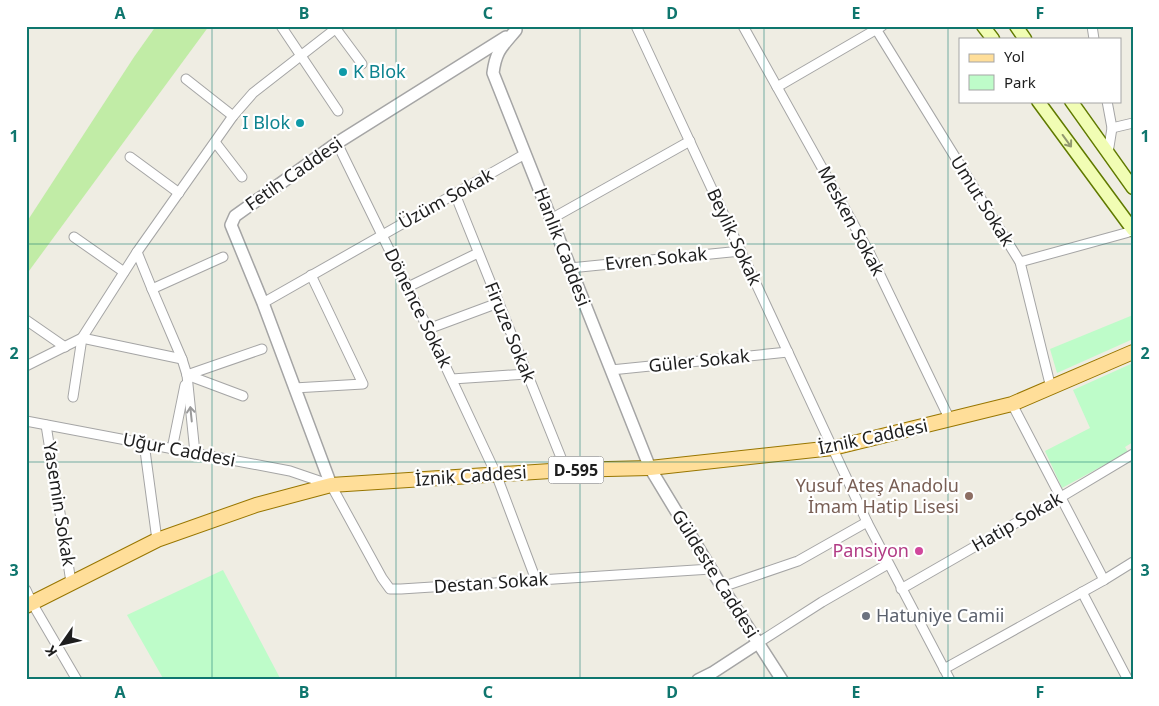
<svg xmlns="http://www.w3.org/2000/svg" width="1159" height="706" viewBox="0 0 1159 706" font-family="'Noto Sans',sans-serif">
<rect width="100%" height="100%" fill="#efede3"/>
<!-- grass -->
<path fill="#c1eca6" d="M156,26H209L26,275V223L134,57Z"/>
<!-- park -->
<g fill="#befcc9">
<path d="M1133,315V339L1057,373L1050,349Z"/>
<path d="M1133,363V442L1125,447L1128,452L1062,488L1045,451L1090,428L1073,390Z"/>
<path d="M223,570L281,680H164L127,615Z"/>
</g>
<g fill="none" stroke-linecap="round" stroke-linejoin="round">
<!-- minor casing -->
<g stroke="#a5a5a5" stroke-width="11">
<g id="minor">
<path d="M281,26L338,111"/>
<path d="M636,26L867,522L950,680"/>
<path d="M743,26L869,252L950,420"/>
<path d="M1092,26L1094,39"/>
<path d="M336,29L362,64"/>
<path d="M876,29L1020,262L1051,388"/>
<path d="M186,79L233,116"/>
<path d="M777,87L882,26"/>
<path d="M1107,101L1112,128L1108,153"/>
<path d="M1112,128L1133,123"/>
<path d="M215,142L242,177"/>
<path d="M337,143L428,329L496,474L536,580"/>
<path d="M130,157L179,193"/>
<path d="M455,194L566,470"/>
<path d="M551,219L690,141"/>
<path d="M74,237L124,272"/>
<path d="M137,252L152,289L182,359L187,375L195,453"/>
<path d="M1020,262L1133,231"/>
<path d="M570,268L741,251"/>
<path d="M408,287L478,253"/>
<path d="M152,289L223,257"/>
<path d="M263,303L525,154"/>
<path d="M26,320L65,347"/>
<path d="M428,329L498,303"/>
<path d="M26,366L82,338L182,359"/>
<path d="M611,370L788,352"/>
<path d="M187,375L262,349"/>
<path d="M187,375L243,396"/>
<path d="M452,379L527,374"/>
<path d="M294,388L363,384L311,275"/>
<path d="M73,397L82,338L137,252L233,116L253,93L339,26"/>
<path d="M1012,404L1104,580"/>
<path d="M26,421L290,471L331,485L382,578L390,589H401L711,569"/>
<path d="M46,425L71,582"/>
<path d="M144,443L157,540"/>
<path d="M172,449L185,385"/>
<path d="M722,587L798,561L867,522"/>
<path d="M901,589L1061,497L1133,454"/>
<path d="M26,590L32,603L77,680"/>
<path d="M1082,592L1128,680"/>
<path d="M758,643L822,602L888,564"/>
<path d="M944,669L1104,580L1133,562"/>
</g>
</g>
<!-- tertiary casing -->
<g stroke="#a5a5a5" stroke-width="14">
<g id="tertiary">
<path d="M516,30C502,47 496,50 493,73L650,468L722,587L782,680"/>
<path d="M331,485L263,303L231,225L235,216L337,143L506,37"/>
<path d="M698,680L712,673L758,643"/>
</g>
</g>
<!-- secondary casing -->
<g stroke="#607a00" stroke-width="15">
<g id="secondary">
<path d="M983,26L993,39"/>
<path d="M1016,26L1025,39"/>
<path d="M1038,101L1133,230"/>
<path d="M1071,101L1133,188"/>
</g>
</g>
<!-- primary casing -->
<g stroke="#987600" stroke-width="16">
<path id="primary" d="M26,606L157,540L256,505L331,485L566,470L650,468L833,448L1012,404L1133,352"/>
</g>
<!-- minor -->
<use href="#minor" stroke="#fff" stroke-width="9"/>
<!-- tertiary -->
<use href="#tertiary" stroke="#fff" stroke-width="11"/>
<!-- secondary -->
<use href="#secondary" stroke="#f1fdb4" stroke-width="12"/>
<!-- primary -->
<use href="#primary" stroke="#ffde99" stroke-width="14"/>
</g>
<!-- one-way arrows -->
<defs><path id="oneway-shaft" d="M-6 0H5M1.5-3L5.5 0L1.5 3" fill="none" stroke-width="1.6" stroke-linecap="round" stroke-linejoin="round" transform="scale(1.25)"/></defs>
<use stroke="#929970" href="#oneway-shaft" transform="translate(1067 141) rotate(54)"/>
<use stroke="#9a9a9a" href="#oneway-shaft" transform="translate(191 414) rotate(-96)"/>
<!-- grid -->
<path fill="none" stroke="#0f766e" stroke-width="1" stroke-opacity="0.55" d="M212,26V680M396,26V680M580,26V680M764,26V680M948,26V680M26,244H1133M26,462H1133"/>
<!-- markers -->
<g fill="#0f9aa8" stroke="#fff" stroke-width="2">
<circle cx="343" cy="72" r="5"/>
<circle cx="300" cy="123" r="5"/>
</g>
<circle fill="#8d6e63" stroke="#fff" stroke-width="2" cx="969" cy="496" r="5"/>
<circle fill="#d1479c" stroke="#fff" stroke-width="2" cx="919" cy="551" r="5"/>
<circle fill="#6b7280" stroke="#fff" stroke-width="2" cx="866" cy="616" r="5"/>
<g text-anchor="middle" stroke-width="4.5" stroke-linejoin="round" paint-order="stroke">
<!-- shield labels -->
<rect fill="#fff" stroke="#626262" stroke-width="1" x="548.5" y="456.5" width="55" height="27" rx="4"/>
<g font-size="16" font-weight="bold" fill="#1e1e1e">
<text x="576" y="476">D-595</text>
</g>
<!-- culture labels -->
<g font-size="18" fill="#0d838f" stroke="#fff" text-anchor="start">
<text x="353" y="78">K Blok</text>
<text x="290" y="129" text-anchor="end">I Blok</text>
</g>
<!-- street labels -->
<g font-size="18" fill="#1e1e1e" stroke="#fff">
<text transform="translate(294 174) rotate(-35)" y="6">Fetih Caddesi</text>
<text transform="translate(446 199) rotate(-29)" y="6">Üzüm Sokak</text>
<text transform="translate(982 201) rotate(58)" y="6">Umut Sokak</text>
<text transform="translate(851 221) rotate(62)" y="6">Mesken Sokak</text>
<text transform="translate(734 237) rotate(65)" y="6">Beylik Sokak</text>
<text transform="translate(562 247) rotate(69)" y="6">Hanlık Caddesi</text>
<text transform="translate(656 259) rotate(-6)" y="6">Evren Sokak</text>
<text transform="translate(418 308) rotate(64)" y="6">Dönence Sokak</text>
<text transform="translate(510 332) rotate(68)" y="6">Firuze Sokak</text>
<text transform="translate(699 361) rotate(-6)" y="6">Güler Sokak</text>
<text transform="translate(873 437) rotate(-12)" y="6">İznik Caddesi</text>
<text transform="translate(179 450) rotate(11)" y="6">Uğur Caddesi</text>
<text transform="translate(471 476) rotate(-4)" y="6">İznik Caddesi</text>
<text transform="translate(59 504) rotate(81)" y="6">Yasemin Sokak</text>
<text transform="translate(1017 522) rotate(-30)" y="6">Hatip Sokak</text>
<text transform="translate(715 574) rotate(58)" y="6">Güldeste Caddesi</text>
<text transform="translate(491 583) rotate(-4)" y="6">Destan Sokak</text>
</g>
<!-- education labels -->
<g font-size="18" fill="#785e54" stroke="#fff" text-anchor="end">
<text x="959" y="492">Yusuf Ateş Anadolu<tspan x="959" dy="21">İmam Hatip Lisesi</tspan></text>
</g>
<!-- hotel labels -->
<g font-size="18" fill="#b23c85" stroke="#fff" text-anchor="end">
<text x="909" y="557">Pansiyon</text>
</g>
<!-- worship labels -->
<g font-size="18" fill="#5b616d" stroke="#fff" text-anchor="start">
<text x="876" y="622">Hatuniye Camii</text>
</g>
</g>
<!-- border -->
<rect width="1159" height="706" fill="none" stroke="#ffffff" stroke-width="55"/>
<!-- legend -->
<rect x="959" y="38" width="162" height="65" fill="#ffffff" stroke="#a5a5a5"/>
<rect x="969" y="54" width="25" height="8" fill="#ffde99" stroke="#a5a5a5"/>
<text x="1004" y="62" font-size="15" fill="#1e1e1e">Yol</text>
<rect x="969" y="75" width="25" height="15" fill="#befcc9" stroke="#a5a5a5"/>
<text x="1004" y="88" font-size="15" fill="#1e1e1e">Park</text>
<!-- north arrow -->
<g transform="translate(62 644) rotate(236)" stroke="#ffffff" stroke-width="4" paint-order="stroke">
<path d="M0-4L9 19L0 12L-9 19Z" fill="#1e1e1e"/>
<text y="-8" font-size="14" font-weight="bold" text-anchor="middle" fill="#1e1e1e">K</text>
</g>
<rect x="28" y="28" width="1104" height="650" fill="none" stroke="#0f766e" stroke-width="2"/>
<g font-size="16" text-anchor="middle" font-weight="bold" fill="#0f766e">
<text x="120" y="19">A</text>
<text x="304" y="19">B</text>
<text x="488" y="19">C</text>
<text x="672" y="19">D</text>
<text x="856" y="19">E</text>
<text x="1040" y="19">F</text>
<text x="14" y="142">1</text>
<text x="1145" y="142">1</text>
<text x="14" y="359">2</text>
<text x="1145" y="359">2</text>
<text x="14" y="576">3</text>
<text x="1145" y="576">3</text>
<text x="120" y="698">A</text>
<text x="304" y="698">B</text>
<text x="488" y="698">C</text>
<text x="672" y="698">D</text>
<text x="856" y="698">E</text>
<text x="1040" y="698">F</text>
</g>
</svg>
